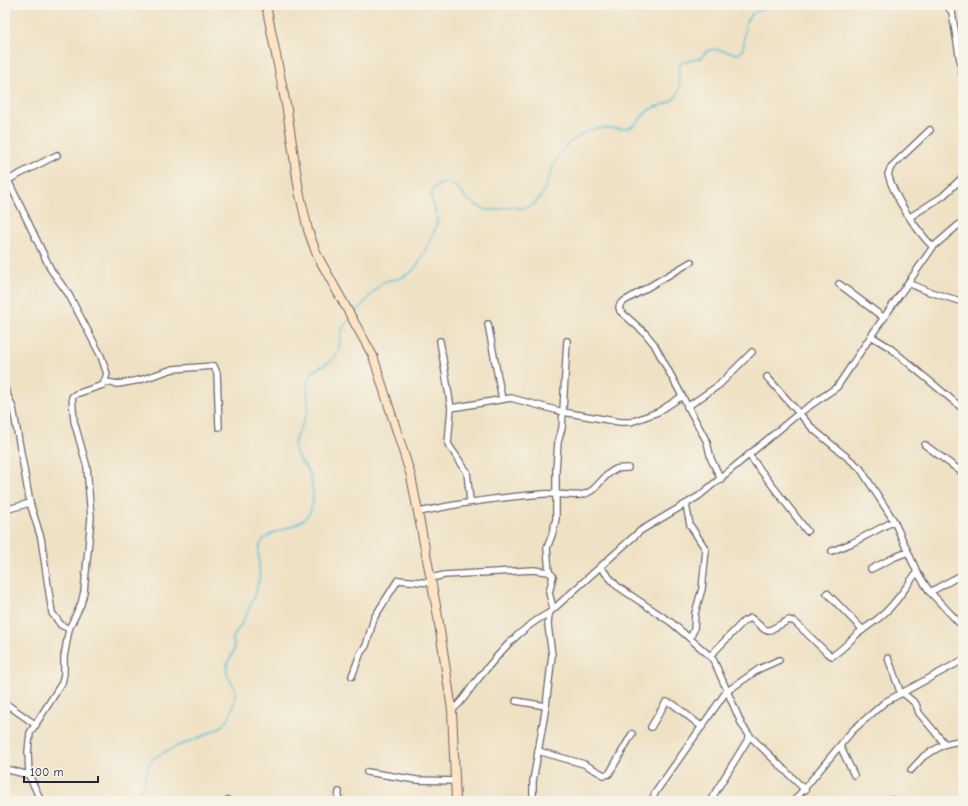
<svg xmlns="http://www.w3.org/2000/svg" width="968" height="806" viewBox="0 0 968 806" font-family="'Comic Neue',sans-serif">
<rect width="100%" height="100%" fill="#f7f3e8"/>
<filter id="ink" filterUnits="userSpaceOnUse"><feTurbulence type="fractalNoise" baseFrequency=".025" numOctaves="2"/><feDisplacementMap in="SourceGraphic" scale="8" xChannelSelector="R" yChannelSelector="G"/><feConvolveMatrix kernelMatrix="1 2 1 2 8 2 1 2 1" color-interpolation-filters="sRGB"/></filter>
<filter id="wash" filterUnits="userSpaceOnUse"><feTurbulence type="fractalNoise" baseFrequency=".012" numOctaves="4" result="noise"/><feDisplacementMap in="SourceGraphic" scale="16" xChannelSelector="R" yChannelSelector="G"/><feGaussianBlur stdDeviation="0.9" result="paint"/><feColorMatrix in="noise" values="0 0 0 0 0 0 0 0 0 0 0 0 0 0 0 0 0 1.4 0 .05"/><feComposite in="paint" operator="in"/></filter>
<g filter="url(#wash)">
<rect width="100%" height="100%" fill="#efe1c4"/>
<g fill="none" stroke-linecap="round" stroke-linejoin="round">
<!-- stream -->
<g stroke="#5bc2d8" stroke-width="1.5">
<path d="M353,315C363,306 371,293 381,284C387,278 393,281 400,278C411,275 419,265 423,255C428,246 435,233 437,222C439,211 423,194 437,186C452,177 457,189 466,198C471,203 478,206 484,209C493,212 502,208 511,207C516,207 521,209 526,208C550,201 548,162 566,146C576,137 591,127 606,128C614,128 621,130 629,128C639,125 642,113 651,109C660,104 671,105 677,95C684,86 675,73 681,63L701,58L707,51L714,49L738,54L742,51C745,42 744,34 745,25C748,10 768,7 780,5"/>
<path d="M60,801L89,797L99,801"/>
<path d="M124,801C131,798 140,793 143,786C148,777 143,767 154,758C170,746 218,734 226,722C233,713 234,701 236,690C232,682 225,675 227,665C228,660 232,656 234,651C235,647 233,643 233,639C234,633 241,626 243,621C250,608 256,593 259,579C262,565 253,551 264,539C275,528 301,529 310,512C315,502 313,484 309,473C305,465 297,458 295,450C291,437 306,423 308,410C309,400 305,388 309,377C315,365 329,367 336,355C344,342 336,332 349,320"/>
</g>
</g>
</g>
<g filter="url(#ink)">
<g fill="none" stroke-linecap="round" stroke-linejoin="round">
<!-- minor casing -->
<g stroke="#6a656b" stroke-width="8">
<g id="minor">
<path d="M948,7L952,12L963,78"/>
<path d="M930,130L891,167L888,174C894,197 916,230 933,247"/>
<path d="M5,174L51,270L69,295L101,356L107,374L103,385L76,394L72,397L74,421L87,467L91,518L84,592L81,604L69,629L64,657V674L62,683L30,733L28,752L29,775L41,801"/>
<path d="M6,181L57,155"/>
<path d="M910,217L943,196L963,177"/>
<path d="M691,262L621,303L619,307L620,311L645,333L654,344L707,442L711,459L721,479"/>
<path d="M908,283L927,291L963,302"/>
<path d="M839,284L884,318"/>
<path d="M488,324L502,399"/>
<path d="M871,336L889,347L963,409"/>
<path d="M440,341L451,408L448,444L467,472L470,501"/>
<path d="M767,377L813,429L860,468L894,521L917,572L930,592L963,627"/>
<path d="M106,382L118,384L140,380L173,369L214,366L217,373L219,427"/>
<path d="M5,389L13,408L30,503L41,538L52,613L61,625L69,629"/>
<path d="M687,407L719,385L752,352"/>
<path d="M451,408L511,398L563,412L620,422H631L658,412L681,397"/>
<path d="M925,445L963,473"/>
<path d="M749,455L807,531"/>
<path d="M686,505L690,525L706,550L702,589L695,613L694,630L690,638"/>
<path d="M5,510L30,503"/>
<path d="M419,512C460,503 501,497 543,494C555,493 568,496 580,495C598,493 601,475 616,469C620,468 625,468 628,468"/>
<path d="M832,551L852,543L894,521"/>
<path d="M600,567L617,586L672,623L710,656L714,661L742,725L750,736L805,790"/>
<path d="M871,569L895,557L908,552"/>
<path d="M549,572L547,548L552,535L556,519V470L558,442L562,428L567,341"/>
<path d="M431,578L444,575L533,570L549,572L553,576L549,593L553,608"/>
<path d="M930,592L963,574"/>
<path d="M827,593L863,630"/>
<path d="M710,656L744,621L751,618L765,630H770L789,620L795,622L827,653L832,656C841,651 848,643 855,636C863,629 872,624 880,617C895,605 906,587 917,572"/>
<path d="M888,658L901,694"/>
<path d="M352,676L361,652L366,646L374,618L398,580L432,583"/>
<path d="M903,693L916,704L919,713L945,744L963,740"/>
<path d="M516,701L546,706"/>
<path d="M5,703L36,725"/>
<path d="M452,710C462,703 467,693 474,684C495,658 519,628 549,613"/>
<path d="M651,727L666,702L673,704L702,727"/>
<path d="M840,746L854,775"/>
<path d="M538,751L584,764L604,775L609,774L632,734"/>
<path d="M5,769L29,775"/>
<path d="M911,770L924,756L945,744"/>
<path d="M367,772L417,780L455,781"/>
<path d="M228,800L230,801"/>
<path d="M338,801L339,792"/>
<path d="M533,801V781L546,706L552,655L548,625L549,613L640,531L699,496L798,414L837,387L871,336L933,247L963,221"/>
<path d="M652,801L655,793L726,692L759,669L779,660"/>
<path d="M710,801L750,736"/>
<path d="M794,801L852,731L885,702L963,660"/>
<path d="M891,801V800"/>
</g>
</g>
<!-- secondary casing -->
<g stroke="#6a656b" stroke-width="10">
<path id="secondary" d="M266,5L287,110L299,191L308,230L317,255L373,356L411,476L437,611L452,710L456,801"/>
</g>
<!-- minor -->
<use href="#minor" stroke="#fff" stroke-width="5.5"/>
<!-- secondary -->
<use href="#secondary" stroke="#fee4c5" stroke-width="8"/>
</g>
</g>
<!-- margin -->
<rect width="968" height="806" fill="none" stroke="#f7f3e8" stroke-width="20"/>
<!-- scale -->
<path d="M24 776v6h74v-6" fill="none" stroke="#22223b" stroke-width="2"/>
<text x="30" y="776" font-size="12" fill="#22223b" stroke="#f7f3e8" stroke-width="3" paint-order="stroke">100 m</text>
</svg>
